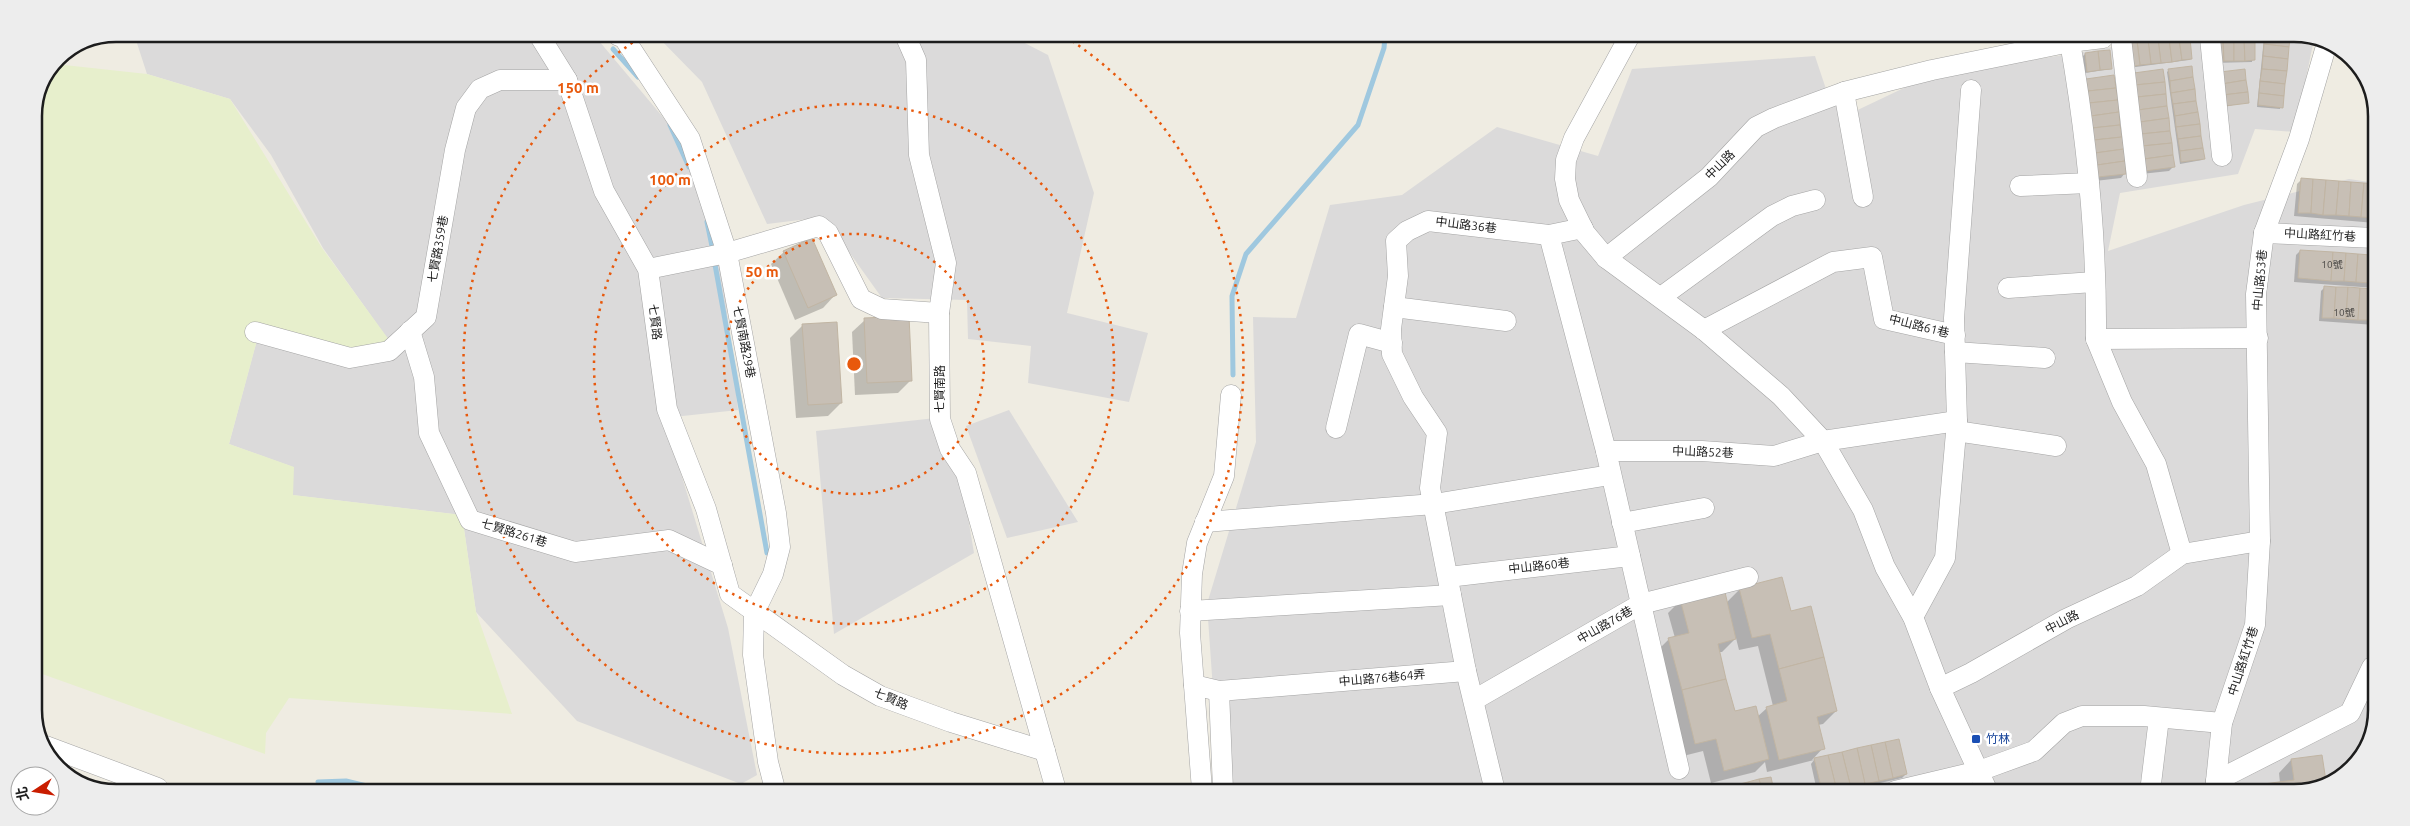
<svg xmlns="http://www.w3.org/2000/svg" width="2410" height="826" viewBox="0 0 2410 826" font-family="Ubuntu,'Noto Sans TC',sans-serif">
<rect width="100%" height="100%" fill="#efece2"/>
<!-- residential -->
<g fill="#dbdada">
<path d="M134,34L594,35L672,128L719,242L738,410L664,418L728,628L757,775L741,784L577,721L476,612L462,515L292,495L293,467L229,444L259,332L399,355L323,248L271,155L230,99L147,74Z"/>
<path d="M656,35H1009L1048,55L1094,193L1067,313L1148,333L1129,402L1028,383L1031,346L968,339L967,300L882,298L824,217L767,224L702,82Z"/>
<path d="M2168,38L2314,39L2295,132L2255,129L2238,174L2120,193L2108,251L2244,205L2349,179L2376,183L2372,736L2344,775L2294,792L1220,790L1207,604L1256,442L1253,317L1296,318L1330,205L1402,195L1497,127L1598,156L1632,69L1815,56L1828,95L1845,116L1927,77Z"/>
<path d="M1009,410L1078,522L1007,538L966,426Z"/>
<path d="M936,418L965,499L974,553L834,634L816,431Z"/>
</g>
<!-- farmland -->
<path fill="#e7efcc" d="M55,64L147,74L230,99L322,248L400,355L259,333L229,444L294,467L293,495L462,515L476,612L512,714L289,698L266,733L265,754L34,671V111Z"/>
<!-- shadow -->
<g fill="#0003" fill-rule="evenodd">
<path d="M2176,38H2188L2191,59L2189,60L2128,68L2127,44Z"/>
<path d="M2253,38L2252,62L2212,63L2214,39Z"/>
<path d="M2264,38H2289L2280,109L2257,107Z"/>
<path d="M2085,54L2111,69L2085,73L2083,56Z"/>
<path d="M2169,70L2203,159L2202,160L2180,164L2167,72Z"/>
<path d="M2244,70L2248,102L2223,107Z"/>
<path d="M2162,71L2173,167L2169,171L2141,174Z"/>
<path d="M2087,80L2125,173L2121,178L2095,181L2083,84Z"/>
<path d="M2301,180L2376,185L2375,223L2294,216L2297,184Z"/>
<path d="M2300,251L2375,257V288L2294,282L2296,255Z"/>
<path d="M784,252L835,295L823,308L795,320L771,264Z"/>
<path d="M2325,287L2375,290V325L2319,321L2321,291Z"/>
<path d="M865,320L911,380L898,393L855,395L852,332Z"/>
<path d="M803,325L841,403L828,416L796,418L790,338Z"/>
<path d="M1740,589L1790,612L1836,711L1823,724L1818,725L1823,748L1812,760L1898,740L1906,774L1902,778L1845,791H1817L1811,764L1814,760L1767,772L1765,762L1755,772L1711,783L1703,751L1683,756L1656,652L1669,639L1675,638L1668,613L1681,600L1726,603ZM1736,638L1739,650L1758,646L1773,706L1767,708L1757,717L1734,713L1719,652H1722Z"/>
<path d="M2321,756L2325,782L2294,792H2251L2257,786L2280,783L2279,773L2291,760Z"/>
<path d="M1770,778L1773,791H1714Z"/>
</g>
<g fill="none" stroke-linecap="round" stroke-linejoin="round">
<!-- stream -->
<g stroke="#9fc8df" stroke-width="5">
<path d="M613,49L638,77"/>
<path d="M670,125L689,167"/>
<path d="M707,222L713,251"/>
<path d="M714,259L767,553"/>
<path d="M1233,375L1232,296L1246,254L1358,125L1384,48L1385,36"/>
<path d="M318,782L346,781L375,788"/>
</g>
</g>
<!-- building -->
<g fill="#c7bfb5" stroke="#c1b5a3">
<path d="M2169,38L2172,62L2161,63L2158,39Z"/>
<path d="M2169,38H2179L2182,60L2172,62Z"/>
<path d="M2179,38H2190L2192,59L2182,60Z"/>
<path d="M2213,38H2223L2224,61H2214Z"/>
<path d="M2223,38H2234V61H2224Z"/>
<path d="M2234,38H2244L2245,61H2234Z"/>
<path d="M2244,38H2255V60L2245,61Z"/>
<path d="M2265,38H2290L2289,47L2264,44Z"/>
<path d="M2158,39L2161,63L2151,64L2148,40Z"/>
<path d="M2148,40L2151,64L2140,65L2137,41Z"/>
<path d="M2137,41L2140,65L2130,67L2127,43Z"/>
<path d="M2264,44L2289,47L2288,59L2263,56Z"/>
<path d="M2110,50L2112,69L2100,70L2098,51Z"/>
<path d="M2098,51L2100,70L2087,72L2085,53Z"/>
<path d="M2263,56L2288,59L2287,71L2262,69Z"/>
<path d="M2192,66L2193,77L2170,81L2168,69Z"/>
<path d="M2163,69L2165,82L2135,85L2134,73Z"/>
<path d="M2245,69L2246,80L2222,84L2220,72Z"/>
<path d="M2262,69L2287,71L2285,84L2260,81Z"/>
<path d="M2114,75L2116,88L2088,91L2086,79Z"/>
<path d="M2193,77L2195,89L2171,93L2170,81Z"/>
<path d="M2246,80L2248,92L2223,95L2222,84Z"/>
<path d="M2260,81L2285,84L2284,96L2259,93Z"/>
<path d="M2165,82L2166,94L2137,97L2135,85Z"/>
<path d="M2116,88L2118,100L2089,103L2088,91Z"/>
<path d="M2195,89L2196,101L2173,104L2171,93Z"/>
<path d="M2248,92L2249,103L2225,106L2223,95Z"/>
<path d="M2259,93L2284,96L2283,108L2258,105Z"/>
<path d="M2166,94L2167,106L2138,110L2137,97Z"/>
<path d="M2118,100L2119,112L2091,116L2089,103Z"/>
<path d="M2196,101L2198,112L2175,116L2173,104Z"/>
<path d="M2167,106L2169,118L2140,122L2138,110Z"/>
<path d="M2119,112L2120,125L2092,128L2091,116Z"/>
<path d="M2198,112L2200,124L2176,127L2175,116Z"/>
<path d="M2169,118L2170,131L2141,134L2140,122Z"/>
<path d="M2200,124L2201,136L2178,139L2176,127Z"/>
<path d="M2120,125L2122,137L2094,140L2092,128Z"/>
<path d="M2170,131L2172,143L2142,146L2141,134Z"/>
<path d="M2201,136L2203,148L2180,151L2178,139Z"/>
<path d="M2122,137L2124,149L2095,153L2094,140Z"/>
<path d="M2172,143L2173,155L2144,159L2142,146Z"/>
<path d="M2203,148L2205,159L2181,162L2180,151Z"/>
<path d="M2124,149L2125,161L2097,165L2095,153Z"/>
<path d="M2173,155L2175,167L2145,171L2144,159Z"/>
<path d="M2125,161L2126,174L2098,177L2097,165Z"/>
<path d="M2301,178L2313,179L2311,213H2298Z"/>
<path d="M2313,179L2326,180L2323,215L2311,213Z"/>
<path d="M2326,180L2339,181L2336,215H2323Z"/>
<path d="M2339,181L2351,182L2349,216L2336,215Z"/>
<path d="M2351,182L2364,183L2361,217L2349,216Z"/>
<path d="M2364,183L2376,184L2374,218L2361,217Z"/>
<path d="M812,238L837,295L808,308L783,251Z"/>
<path d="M2300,250L2333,252L2331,281L2298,278Z"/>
<path d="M2333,252L2346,253L2344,281H2331Z"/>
<path d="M2346,253L2358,254L2356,282L2344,281Z"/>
<path d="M2358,254L2371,255L2369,283L2356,282Z"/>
<path d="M2371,255H2375V284L2369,283Z"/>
<path d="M2324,286L2336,287L2334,318H2322Z"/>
<path d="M2336,287H2348L2346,319L2334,318Z"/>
<path d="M2348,287L2360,288L2358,320L2346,319Z"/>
<path d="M2360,288L2372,289L2370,320H2358Z"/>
<path d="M2372,289H2375V321L2370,320Z"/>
<path d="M909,316L912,381L867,383L864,318Z"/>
<path d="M837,322L842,403L808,405L802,324Z"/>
<path d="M1782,577L1791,611L1811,606L1824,657L1779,669L1770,634L1752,638L1739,588Z"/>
<path d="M1724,588L1736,639L1718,644L1726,679L1682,690L1668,638L1689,633L1680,599Z"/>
<path d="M1824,657L1837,711L1817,717L1825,749L1779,760L1766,707L1787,701L1779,669Z"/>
<path d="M1726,679L1735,711L1756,706L1769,759L1724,771L1716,739L1695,744L1682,690Z"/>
<path d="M1899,739L1907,774L1893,778L1885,742Z"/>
<path d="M1885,742L1893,778L1879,781L1871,745Z"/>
<path d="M1871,745L1879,781L1865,784L1857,748Z"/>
<path d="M1857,748L1865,784L1851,788L1842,752Z"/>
<path d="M1842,752L1851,788L1837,791L1828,755Z"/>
<path d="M1828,755L1837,791H1822L1814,758Z"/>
<path d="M2322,755L2326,781L2294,792H2257L2256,785L2294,780L2291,759Z"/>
<path d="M1771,777L1774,791H1762L1759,779Z"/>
<path d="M1759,779L1762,791H1750L1748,782Z"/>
<path d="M1748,782L1750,791H1737L1736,785Z"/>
<path d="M1736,785L1737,791H1725L1724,788Z"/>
</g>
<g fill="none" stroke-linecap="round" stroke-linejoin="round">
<!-- minor casing -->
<g stroke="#a4a4a4" stroke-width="21">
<g id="minor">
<path d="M539,35L567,80L604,191L648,269L667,409L706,509L730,594L843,675L880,696L951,722L1045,751"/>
<path d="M617,35L624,38L690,139L727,253L776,513L780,547L773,574L754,613L753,655L768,762L775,789"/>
<path d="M905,35L916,60L919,155L946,263L939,313L940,419L950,449L966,473L1056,790"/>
<path d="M1629,37L1574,138L1566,160L1565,179L1569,200L1585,233L1606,258L1704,330L1781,396L1823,441L1863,510L1885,567L1913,617L1940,688L1988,792"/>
<path d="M2121,38L2137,177"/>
<path d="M2210,38L2222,156"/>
<path d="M2070,42C2087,140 2097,240 2096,339L2258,338"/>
<path d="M1844,92L1863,197"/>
<path d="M2020,186L2089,183"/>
<path d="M2264,233L2375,238"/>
<path d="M1549,235L1583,228"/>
<path d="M1606,258L1709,177L1756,127L1774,118L1844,92L1932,70L2070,42L2103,38"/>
<path d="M648,269L727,253L819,226L828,233L861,299L882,309L939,313"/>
<path d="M2008,288L2094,282"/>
<path d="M1661,297L1772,216L1792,206L1815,200"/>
<path d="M1394,307L1506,321"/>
<path d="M1704,330L1833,262L1872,257L1884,319L1955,335"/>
<path d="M410,331L424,377L429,433L470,520L575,552L669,540L722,565"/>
<path d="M255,332L350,358L389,351L426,317L455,150L466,108L480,89L500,80H567"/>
<path d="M2096,339L2122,402L2156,464L2182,554"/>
<path d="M1955,352L2045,358"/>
<path d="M1336,428L1359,334L1392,343"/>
<path d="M1956,431L2056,446"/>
<path d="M1606,451H1702L1774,456L1823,441L1957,421"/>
<path d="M1205,522L1434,504L1610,475"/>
<path d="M1622,523L1704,508"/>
<path d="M1448,577L1630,556"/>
<path d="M1190,611L1451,595"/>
<path d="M1913,617L1945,558L1957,421L1954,318L1971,90"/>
<path d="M1194,685L1219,691L1466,671"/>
<path d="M1940,688L1971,673L2066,619L2137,586L2182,554L2260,541"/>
<path d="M1219,691L1223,790"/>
<path d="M1474,700L1641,604L1679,769"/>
<path d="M46,746L158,788"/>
<path d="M2216,781L2350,713L2372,667"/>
<path d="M1202,790L1190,633L1192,574L1197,543L1224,476L1231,395"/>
<path d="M1495,791L1466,671L1430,488L1437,433L1413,397L1392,354L1391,329L1398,276L1396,241L1407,231L1428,221L1549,235L1606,451L1641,604L1748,577"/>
<path d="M1895,791L1979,771L2034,751L2064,723L2082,716H2144L2222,723"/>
<path d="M2150,792L2159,718"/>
<path d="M2218,792L2216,781L2222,723L2255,625L2260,541L2256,294L2264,233L2299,139L2327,43"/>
</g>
</g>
<!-- minor -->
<use href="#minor" stroke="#fff" stroke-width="20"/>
</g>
<!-- distance rings -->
<g fill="none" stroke="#e8590c" stroke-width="2.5" stroke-dasharray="2.5 5">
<circle cx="854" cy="364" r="130"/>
<circle cx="854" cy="364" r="260"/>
<path d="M1066 37A390 390 0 1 1 644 35"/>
</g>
<!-- markers -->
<rect fill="#1a4fb4" stroke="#fff" stroke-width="2" x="1971" y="734" width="10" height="10" rx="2.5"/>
<g text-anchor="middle" stroke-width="5" stroke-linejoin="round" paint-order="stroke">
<!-- number labels -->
<g font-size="10" fill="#484643">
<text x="2332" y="268">10號</text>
<text x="2344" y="316">10號</text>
</g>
<!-- street labels -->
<g font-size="12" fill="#1d1d1d" stroke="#fff">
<text transform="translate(1720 165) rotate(-45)" y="4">中山路</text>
<text transform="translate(1466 225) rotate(7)" y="4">中山路36巷</text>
<text transform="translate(2320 235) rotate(3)" y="4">中山路紅竹巷</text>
<text transform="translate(438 249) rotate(-80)" y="4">七賢路359巷</text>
<text transform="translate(2260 280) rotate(-85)" y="4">中山路53巷</text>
<text transform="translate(655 322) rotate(83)" y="4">七賢路</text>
<text transform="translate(1919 326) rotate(14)" y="4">中山路61巷</text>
<text transform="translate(744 342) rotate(79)" y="4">七賢南路29巷</text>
<text transform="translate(940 389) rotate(-90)" y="4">七賢南路</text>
<text transform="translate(1703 452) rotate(2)" y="4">中山路52巷</text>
<text transform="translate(514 533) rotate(17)" y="4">七賢路261巷</text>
<text transform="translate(1539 566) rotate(-6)" y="4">中山路60巷</text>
<text transform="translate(2062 622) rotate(-28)" y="4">中山路</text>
<text transform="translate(1605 625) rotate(-30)" y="4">中山路76巷</text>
<text transform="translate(2243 661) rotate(-72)" y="4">中山路紅竹巷</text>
<text transform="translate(1382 678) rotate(-5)" y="4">中山路76巷64弄</text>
<text transform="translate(891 699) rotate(23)" y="4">七賢路</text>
</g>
<!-- transit labels -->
<g font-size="12" fill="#164399" stroke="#fff" text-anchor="start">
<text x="1986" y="743">竹林</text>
</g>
</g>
<!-- crop -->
<path d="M0 0H2410V826H0ZM116 42H2294A74 74 0 0 1 2368 116V710A74 74 0 0 1 2294 784H116A74 74 0 0 1 42 710V116A74 74 0 0 1 116 42Z" fill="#ededed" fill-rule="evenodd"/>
<path fill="none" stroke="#1d1d1d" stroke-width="2.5" d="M116 42H2294A74 74 0 0 1 2368 116V710A74 74 0 0 1 2294 784H116A74 74 0 0 1 42 710V116A74 74 0 0 1 116 42Z"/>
<circle cx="854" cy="364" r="8" fill="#e8590c" stroke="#fff" stroke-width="2.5"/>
<g font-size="15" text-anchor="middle" font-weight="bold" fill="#e8590c" stroke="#fff" stroke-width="5" stroke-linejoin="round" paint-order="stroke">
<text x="578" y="93">150 m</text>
<text x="670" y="185">100 m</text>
<text x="762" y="277">50 m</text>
</g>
<!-- north arrow -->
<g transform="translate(35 791) rotate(258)"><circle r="24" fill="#ffffff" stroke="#a5a5a5"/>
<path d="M0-4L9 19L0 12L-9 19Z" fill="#c91d00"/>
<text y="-8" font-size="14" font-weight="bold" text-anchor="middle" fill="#1d1d1d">北</text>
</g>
</svg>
